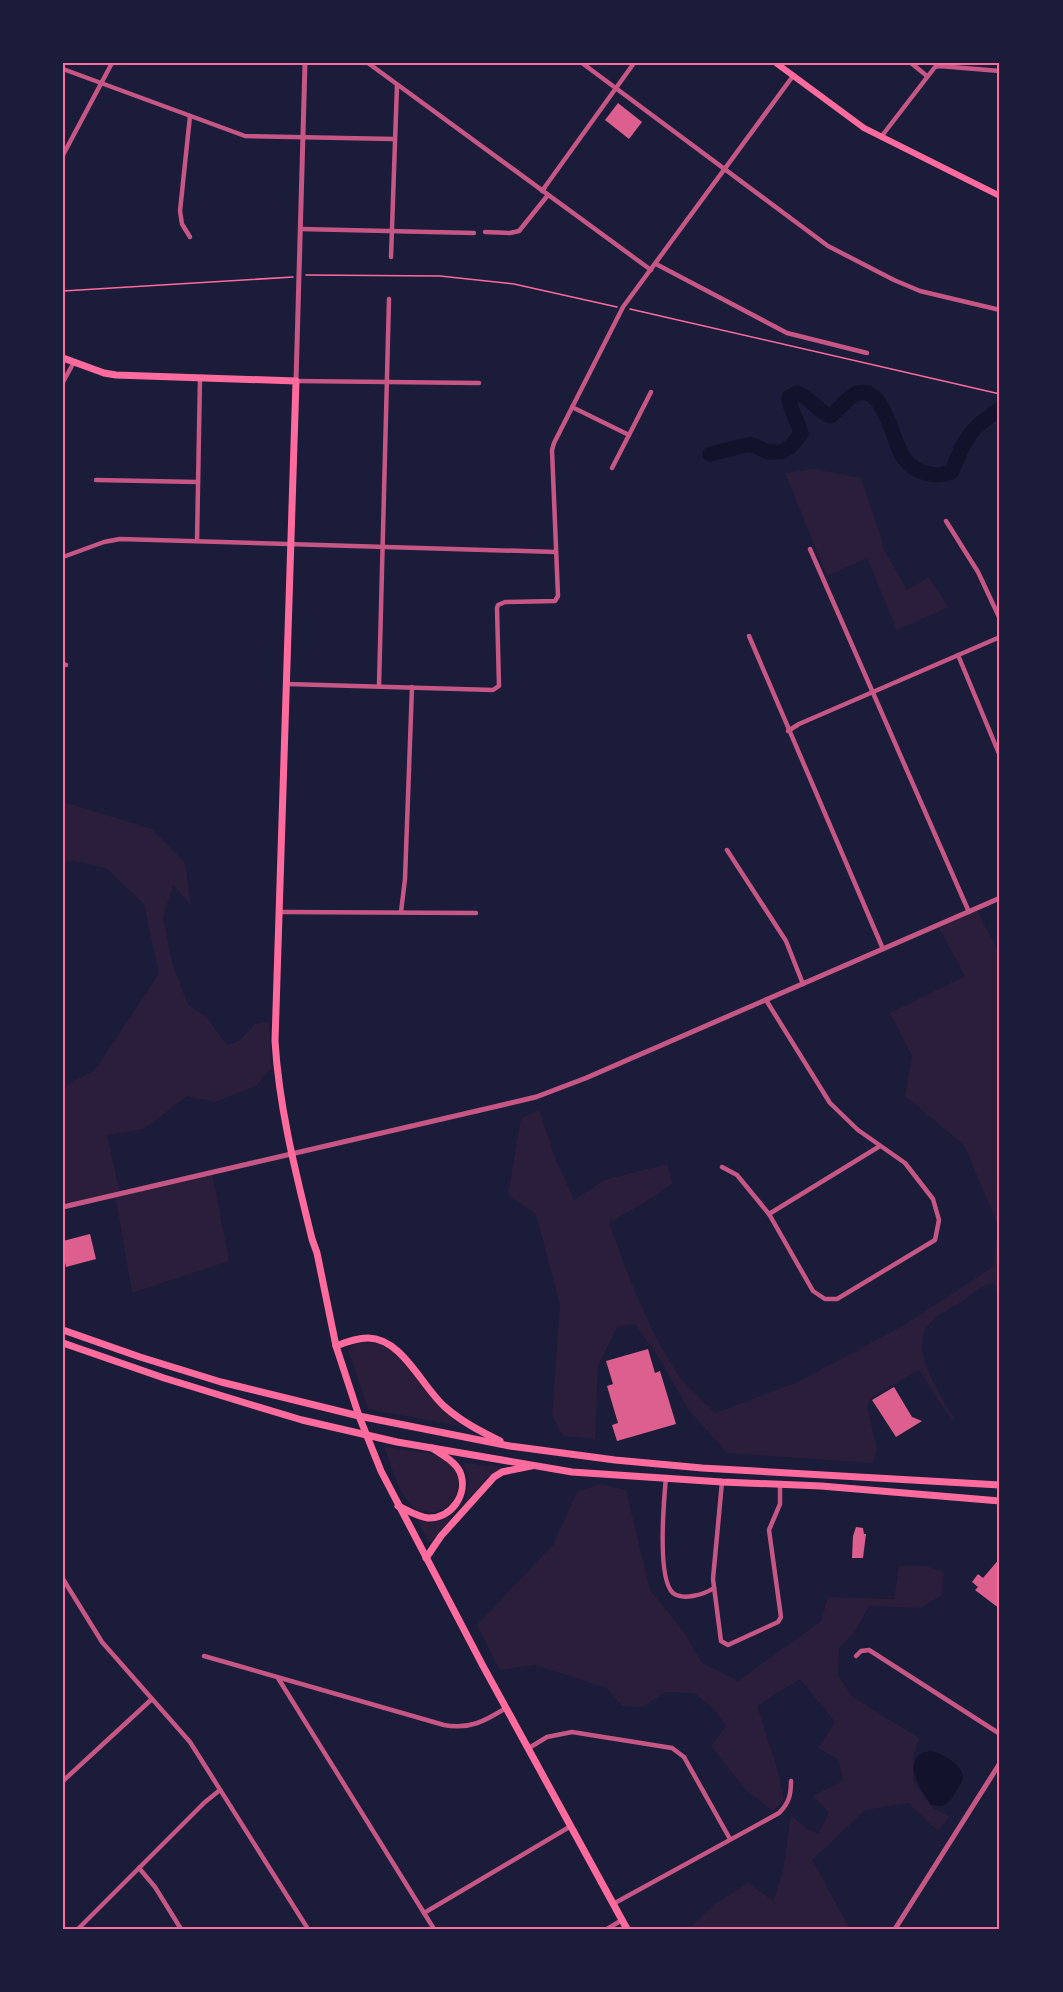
<svg xmlns="http://www.w3.org/2000/svg" width="1063" height="1992" viewBox="0 0 1063 1992" font-family="Karla,sans-serif">
<rect width="100%" height="100%" fill="#1b1b3a"/>
<!-- green -->
<g fill="#2a1e3b">
<path d="M814,469L861,478L883,543L882,546L907,590L929,577L948,607L897,630L867,558L827,576L785,473Z"/>
<path d="M63,802L152,829L185,863L191,905L173,885L163,917L172,962L188,1005L207,1017L222,1039L229,1045L240,1040L255,1024L269,1022L271,1068L256,1086L215,1102L187,1096L144,1129L107,1135L120,1193L212,1172L229,1261L132,1293L116,1199L65,1204L63,1196V1087L95,1070L159,974L144,904L106,868L74,861L63,862Z"/>
<path d="M975,906L1000,955V1306L994,1283C974,1287 974,1295 958,1304C949,1309 938,1314 931,1322C906,1348 941,1395 955,1420L948,1415L919,1370L873,1396L867,1406L877,1450L872,1463L727,1453L688,1409L661,1361L635,1324L617,1327L598,1366L595,1439L563,1436L552,1415L560,1305L536,1214L508,1195L521,1118L539,1110L555,1158L574,1200L604,1180L667,1164L673,1183L637,1207L609,1222C627,1273 647,1327 677,1373C686,1388 703,1400 715,1413L800,1381L906,1324L993,1267L998,1225L964,1145L905,1096L912,1056L890,1013L965,976L937,924Z"/>
<path d="M364,1342C377,1342 384,1345 395,1353L459,1426L368,1409L348,1350L355,1344Z"/>
<path d="M384,1447C401,1450 428,1451 443,1458C470,1472 459,1515 428,1512C423,1511 416,1510 412,1506C399,1494 391,1464 384,1447Z"/>
<path d="M464,1463L501,1467L487,1478L467,1500L466,1498L469,1479Z"/>
<path d="M600,1484L626,1490L650,1590L684,1632L702,1663L738,1681L821,1621L828,1597L894,1599L899,1566H926L944,1572L942,1595L921,1608L869,1606L854,1633L839,1648L838,1676L853,1697L919,1738L914,1753L913,1781L933,1808L950,1817L938,1831L908,1803L865,1810L812,1860L850,1929H689L714,1905L748,1883L773,1901L783,1872L791,1815L806,1829L819,1833L829,1812L812,1796L843,1781L839,1760L818,1748L835,1722L800,1679L757,1706L777,1768L784,1800L773,1811L747,1791L711,1746L726,1726L712,1707L694,1693L666,1692L642,1707L622,1706L607,1688L535,1665L500,1670L477,1625L553,1545L577,1492Z"/>
<path d="M448,1517L450,1519L430,1543L418,1522L420,1520C430,1524 439,1523 448,1517Z"/>
</g>
<!-- water -->
<path fill="#12122b" d="M930,1751C941,1752 961,1764 963,1776C963,1782 958,1788 955,1793C952,1799 949,1803 942,1806L931,1805C921,1791 898,1756 930,1751Z"/>
<g fill="none" stroke-linecap="round" stroke-linejoin="round">
<!-- river -->
<path stroke="#12122b" stroke-width="15" d="M710,454L751,444L768,452H781L791,446L801,434C799,421 789,411 789,397L797,393C812,398 817,411 830,416C840,410 848,395 859,393C884,386 893,442 903,457C910,467 918,472 930,474C938,476 944,475 952,471C966,437 968,430 1000,409"/>
</g>
<!-- building -->
<g fill="#dd5f8e">
<path d="M618,103L642,122L629,139L605,120Z"/>
<path d="M90,1234L96,1259L66,1267L63,1254V1241Z"/>
<path d="M648,1349L655,1373L660,1371L676,1424L617,1441L612,1425L618,1423L607,1386L613,1384L606,1361Z"/>
<path d="M894,1387L912,1417L922,1421L896,1437L872,1400Z"/>
<path d="M856,1527L863,1528L864,1534H866L863,1558H852L853,1536Z"/>
<path d="M1000,1558V1609L975,1590L978,1587L972,1582L978,1574L983,1578Z"/>
</g>
<g fill="none" stroke-linecap="round" stroke-linejoin="round">
<!-- path -->
<g stroke="#ff6b9d" stroke-width="1.5">
<path d="M306,275L440,276L514,284L617,307"/>
<path d="M63,291L293,277"/>
<path d="M630,309L1000,394"/>
</g>
<!-- minor -->
<g stroke="#c65784" stroke-width="4.5">
<path d="M368,63L651,270"/>
<path d="M582,63L828,246L894,280L920,291L1000,310"/>
<path d="M911,63L927,76"/>
<path d="M63,69L245,136L394,139"/>
<path d="M881,137L935,67L939,66L1000,71"/>
<path d="M63,155L112,63"/>
<path d="M542,191L634,63"/>
<path d="M301,229L474,233"/>
<path d="M485,232L510,233L519,231L548,195"/>
<path d="M190,237L182,224L180,211L190,116"/>
<path d="M391,257L397,85"/>
<path d="M656,264L787,333L867,353"/>
<path d="M296,381L479,383"/>
<path d="M63,382L74,362"/>
<path d="M572,407L629,435L651,392"/>
<path d="M612,468L629,435"/>
<path d="M96,480L198,482"/>
<path d="M946,521L978,572L1000,619"/>
<path d="M197,541L200,378"/>
<path d="M810,549L969,912"/>
<path d="M63,557L104,542L120,539L556,552"/>
<path d="M749,636L883,949"/>
<path d="M958,655L1000,756"/>
<path d="M63,664L66,665"/>
<path d="M287,684L493,690L499,686L497,608L498,605L505,602L555,601L558,596L552,450L554,443L623,307L793,76"/>
<path d="M379,686L389,299"/>
<path d="M788,731L799,724L1000,637"/>
<path d="M727,850L786,941L803,984"/>
<path d="M280,912L476,913"/>
<path d="M401,912L405,879L412,687"/>
<path d="M722,1167L737,1175L769,1214L813,1291L825,1299H837L935,1240L939,1220L933,1199L905,1163L858,1130L830,1103L766,1000"/>
<path d="M769,1214L880,1146"/>
<path d="M666,1477C664,1499 657,1579 673,1593C683,1601 705,1594 714,1588"/>
<path d="M722,1482L713,1579L721,1641L728,1645L778,1622L781,1617L769,1530L780,1504V1484"/>
<path d="M63,1579L102,1642L190,1742L308,1929"/>
<path d="M204,1656L444,1725C469,1730 485,1721 506,1708"/>
<path d="M856,1656L861,1651L869,1650L1000,1734"/>
<path d="M278,1678L434,1929"/>
<path d="M529,1748L547,1737L572,1732L672,1748L684,1757L730,1839"/>
<path d="M63,1781L152,1699"/>
<path d="M139,1868L155,1887L181,1929"/>
<path d="M613,1904L779,1813C789,1803 791,1795 791,1781"/>
<path d="M424,1913L571,1826"/>
<path d="M78,1929L205,1802L220,1790"/>
<path d="M607,1929L622,1920"/>
</g>
<!-- tertiary -->
<g stroke="#c65784" stroke-width="5">
<path d="M296,381L305,63"/>
<path d="M63,1207L498,1106L536,1097L586,1078L1000,898"/>
<path d="M895,1929L1000,1763"/>
</g>
<!-- secondary -->
<path stroke="#ff6b9d" stroke-width="6" d="M776,63L864,128L1000,196"/>
<!-- primary -->
<path stroke="#ff6b9d" stroke-width="7" d="M63,358L104,373L116,375L296,381L275,1041C279,1108 296,1174 312,1239L317,1253L336,1346L359,1416L381,1471L483,1666L627,1929"/>
<!-- trunk -->
<g stroke="#ff6b9d" stroke-width="7">
<path d="M63,1330L140,1357L221,1382L359,1416L510,1446L615,1460L702,1468L1000,1485"/>
<path d="M63,1343L164,1378L252,1405L302,1420L397,1442L572,1472L722,1482L821,1486L1000,1501"/>
<path d="M336,1346C346,1342 357,1338 368,1338C402,1338 422,1387 445,1407C462,1422 480,1431 500,1441"/>
<path d="M398,1506C407,1510 418,1517 428,1518C451,1519 469,1494 460,1472C455,1461 442,1455 432,1448"/>
<path d="M426,1558L441,1536L494,1477L502,1472L531,1466"/>
</g>
</g>
<!-- border -->
<rect width="1063" height="1992" fill="none" stroke="#1b1b3a" stroke-width="129"/>
<rect x="64" y="64" width="934" height="1864" fill="none" stroke="#ff6b9d" stroke-width="2"/>
</svg>
